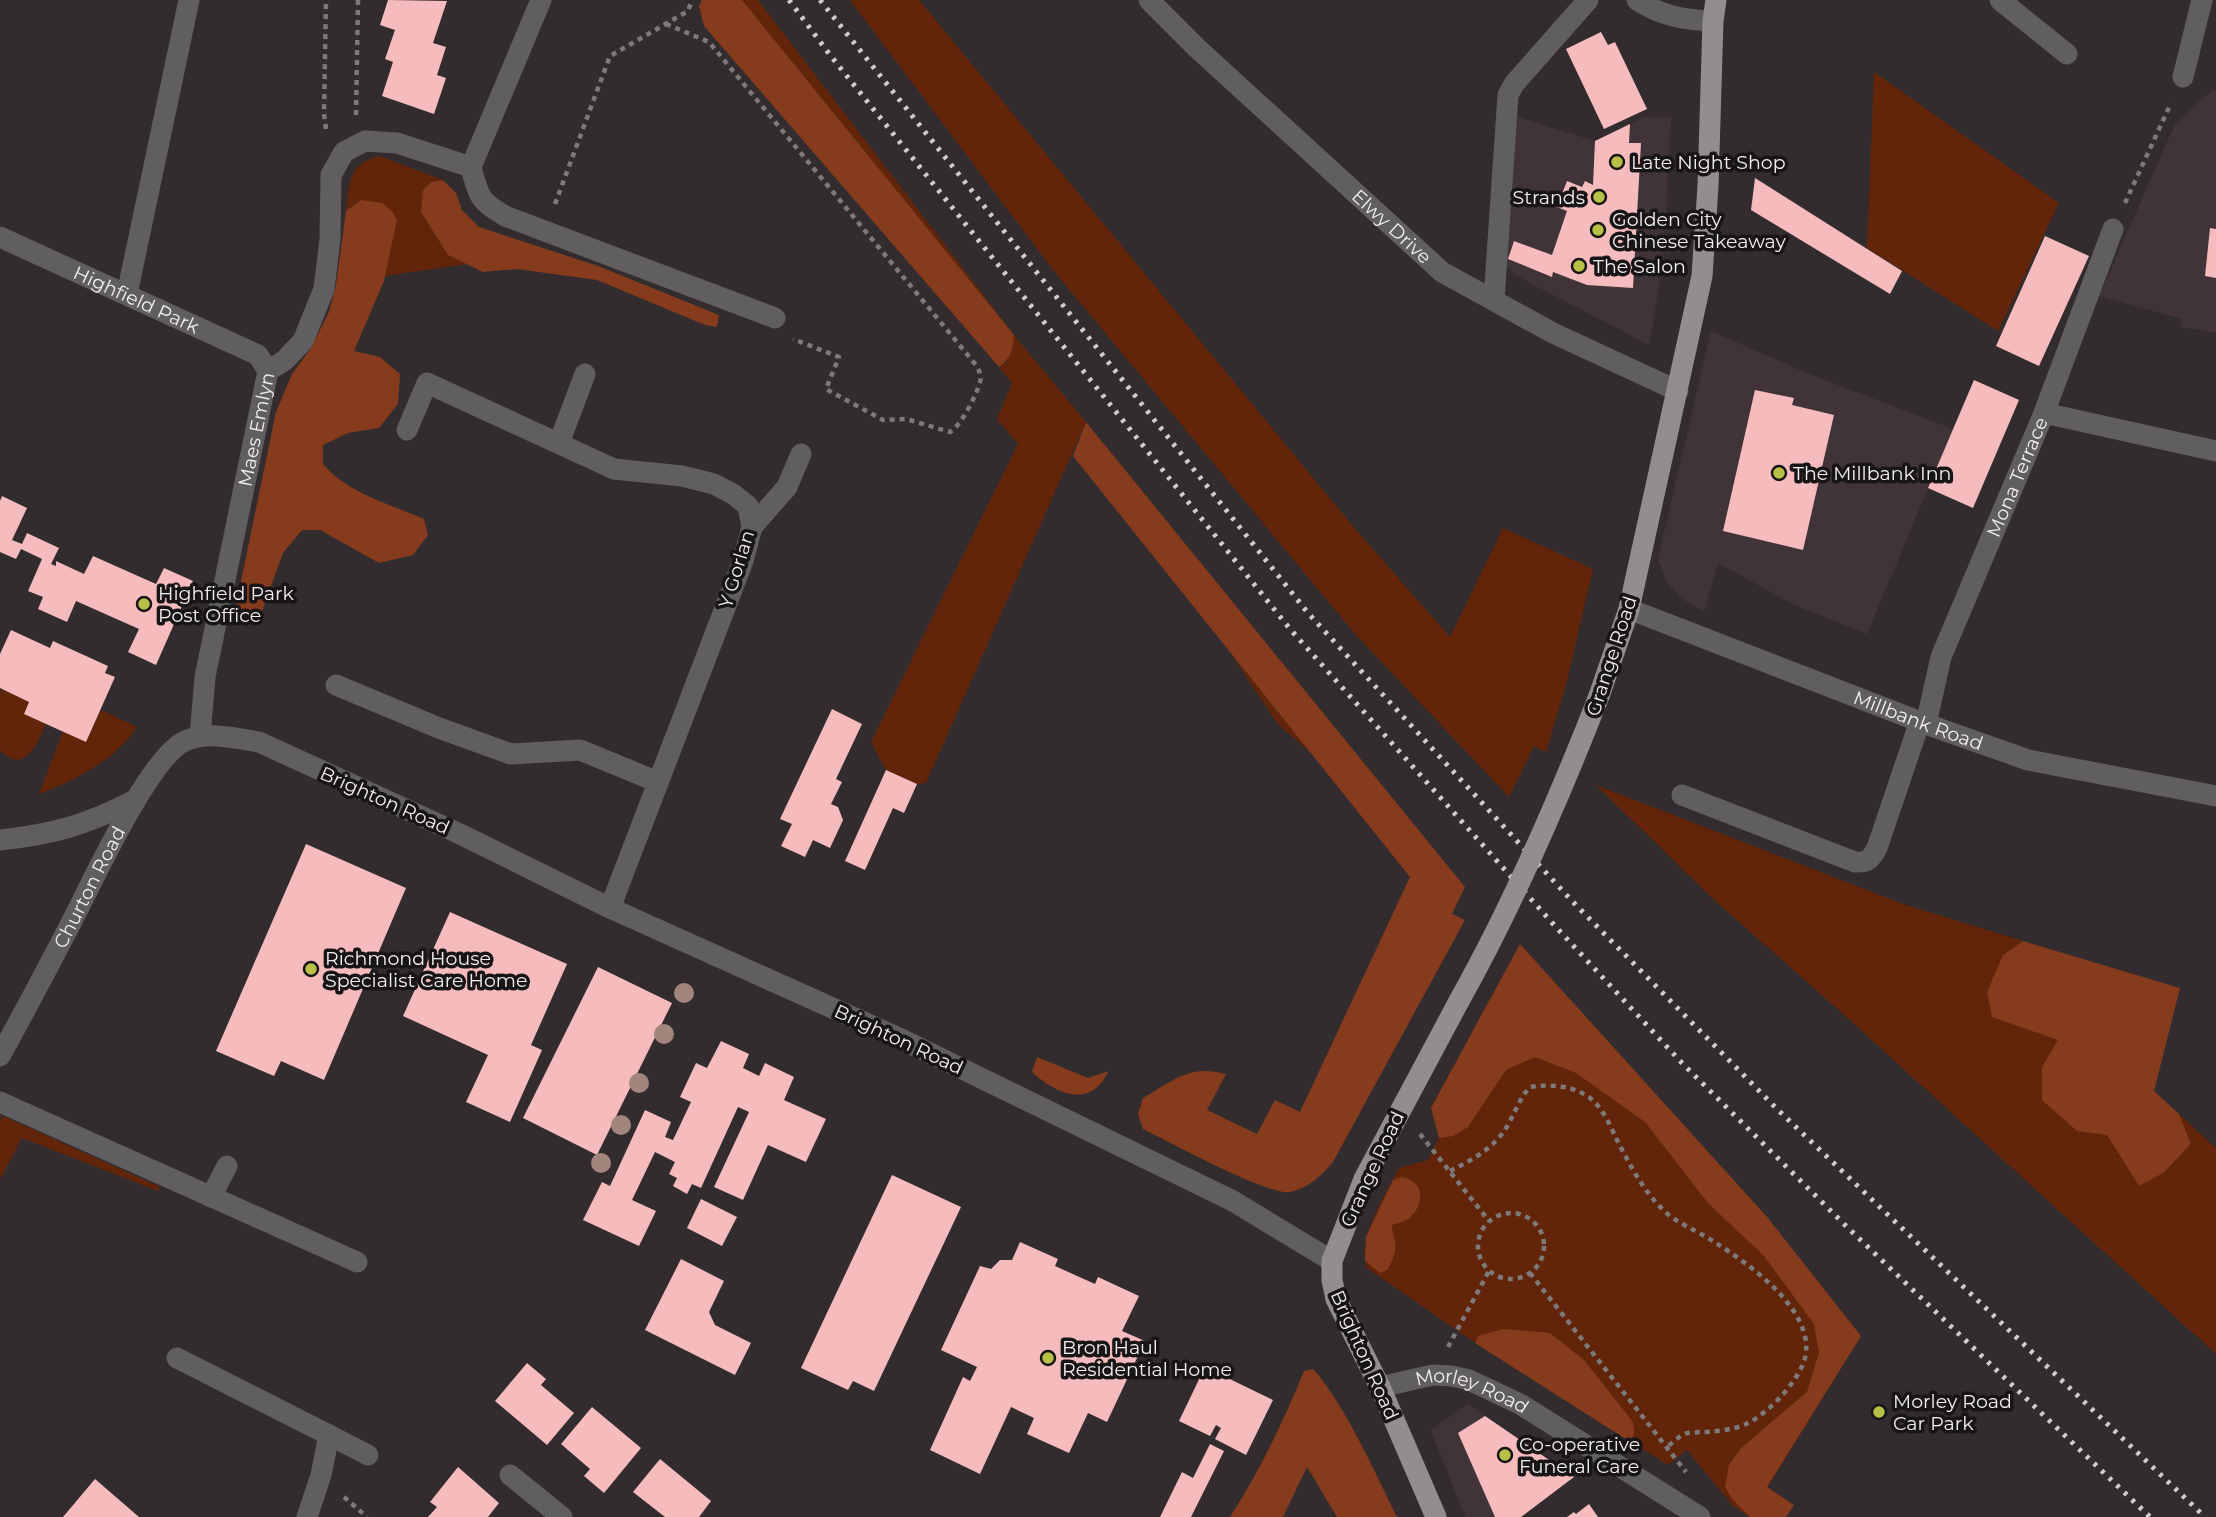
<svg xmlns="http://www.w3.org/2000/svg" width="2216" height="1517" viewBox="0 0 2216 1517" font-family="Montserrat,sans-serif">
<rect width="100%" height="100%" fill="#322c2e"/>
<!-- built -->
<g fill="#413439">
<path d="M2212,90L2216,91V333L2180,327L2182,319L2099,296L2175,124Z"/>
<path d="M1515,116L1595,141L1645,117H1671L1663,264L1649,345L1528,282L1511,271L1503,259Z"/>
<path d="M1711,331L1807,373L1953,429L1867,634L1792,604L1718,563L1704,612L1679,597L1665,579L1658,559Z"/>
<path d="M1468,1404L1574,1477L1521,1517H1465L1431,1430Z"/>
</g>
<!-- green -->
<g fill="#622509">
<path d="M742,0H758L1014,335L1086,422L926,783L917,784L886,770L871,742L1018,444L997,419L1012,383L999,367L1007,362L1014,335Z"/>
<path d="M850,0H919L1357,531L1450,637L1503,528L1593,569L1567,681L1546,752L1534,746L1509,797L1356,635L1053,270Z"/>
<path d="M1874,72L2059,203L1998,331L1867,248Z"/>
<path d="M380,156L443,180L431,182L421,212L448,255L467,264L385,276L397,220L361,200L346,211C350,184 347,163 380,156Z"/>
<path d="M1230,653L1311,753L1278,724Z"/>
<path d="M2,689L29,702L24,714L46,724C37,743 25,776 0,750V695Z"/>
<path d="M101,710L137,727C116,760 74,781 39,794L63,731L86,742Z"/>
<path d="M1596,785L1903,904L2023,941L2003,955L1992,1017L2059,1040L2042,1067L2077,1131L2107,1134L2139,1186L2191,1144L2179,1114L2216,1148V1354L1842,1013L1712,898Z"/>
<path d="M1520,944L1861,1336L1749,1517L1732,1505L1687,1450L1668,1465L1468,1338L1367,1268C1356,1239 1386,1194 1399,1168L1428,1160L1439,1138L1431,1108Z"/>
<path d="M3,1116L160,1187L158,1191L22,1138L0,1179V1121Z"/>
</g>
<!-- forest -->
<g fill="#853b1c">
<path d="M702,0H742L1014,335C1013,349 1011,359 999,367L704,26L699,6Z"/>
<path d="M443,180L456,193L462,210L479,227L598,266L719,315L717,327L705,325L597,280L517,269L483,272L448,255L421,212L423,190L431,182Z"/>
<path d="M361,200L382,203L392,211L397,220L384,281L354,351L380,357L400,374L398,404L379,428L348,433L323,445V464C347,493 390,504 424,519L428,535L413,555L379,563L320,530H302L283,553L262,611C254,618 247,622 236,619L235,610L276,412L292,374L311,348L329,312L336,285L346,211Z"/>
<path d="M1086,422L1465,887L1452,914L1465,920L1333,1162C1321,1176 1309,1188 1290,1192C1268,1196 1168,1141 1143,1129L1138,1114L1143,1098C1173,1081 1189,1064 1226,1074L1207,1110L1257,1134L1275,1100L1300,1112L1410,877L1073,456Z"/>
<path d="M2023,941L2180,988L2154,1091L2179,1114L2191,1144L2163,1173L2139,1186L2107,1135L2077,1131L2042,1100V1067L2058,1040L1992,1017L1987,992L2003,955Z"/>
<path d="M1520,944L1768,1218L1861,1336L1767,1487L1794,1505L1786,1517H1750L1732,1499L1725,1487L1729,1465L1741,1448L1807,1392L1819,1352L1814,1324L1764,1256L1708,1203L1645,1122L1576,1073L1535,1057L1506,1070L1468,1127L1453,1136L1439,1138L1431,1108Z"/>
<path d="M1037,1057L1088,1078L1109,1071C1105,1077 1101,1085 1095,1089C1075,1104 1047,1086 1032,1072Z"/>
<path d="M1402,1177C1425,1180 1425,1207 1408,1219C1404,1222 1397,1223 1392,1225C1392,1232 1394,1235 1395,1242C1397,1252 1392,1262 1387,1270L1380,1273L1365,1261L1366,1237L1393,1180Z"/>
<path d="M1503,1329L1550,1333L1584,1360L1633,1422L1634,1432L1632,1443L1475,1343L1478,1336Z"/>
<path d="M1313,1369C1346,1406 1374,1471 1397,1517H1337L1307,1467L1283,1517H1230C1260,1471 1283,1422 1304,1371Z"/>
</g>
<!-- building -->
<g fill="#f6bcbd">
<path d="M388,0L447,1L433,43L446,47L437,75L446,78L434,114L382,96L393,62L385,59L395,30L380,25Z"/>
<path d="M1601,32L1608,45L1615,42L1647,109L1604,129L1566,49Z"/>
<path d="M1630,124L1629,143H1641L1633,288L1587,285L1553,272L1552,277L1508,259L1514,241L1552,255L1567,211L1557,207L1567,181L1582,187L1585,181L1593,185L1595,141Z"/>
<path d="M1755,178L1902,271L1890,294L1751,210Z"/>
<path d="M2210,228L2216,229V278L2205,276Z"/>
<path d="M2045,236L2089,256L2039,366L1996,346Z"/>
<path d="M1974,380L2019,400L1973,508L1928,488Z"/>
<path d="M1755,390L1794,398L1792,405L1834,415L1803,550L1723,531Z"/>
<path d="M2,496L27,508L12,540L22,544L27,533L59,548L51,564L56,566V561L84,574L93,556L156,584L164,568L193,581L156,665L128,652L139,629L76,601L67,622L38,609L43,597L28,591L42,559L21,549L16,559L0,552V501Z"/>
<path d="M11,630L50,648L53,641L108,666L105,673L115,677L86,742L24,714L29,702L0,688V654Z"/>
<path d="M832,709L862,724L836,779L842,782L831,804L838,807L843,820L830,848L813,840L805,857L781,846L792,824L780,819Z"/>
<path d="M886,770L917,784L904,813L893,808L865,870L845,861Z"/>
<path d="M306,844L406,888L324,1080L281,1061L274,1076L216,1051Z"/>
<path d="M450,912L567,964L531,1045L542,1050L510,1122L466,1102L488,1055L403,1016Z"/>
<path d="M598,967L672,1003L597,1155L523,1118Z"/>
<path d="M721,1041L749,1054L743,1068L759,1076L765,1063L794,1077L784,1100L826,1119L806,1162L768,1145L743,1200L714,1187L749,1112L738,1107L701,1188L692,1184L687,1194L673,1186L677,1178L669,1174L675,1162L655,1152L632,1200L656,1211L639,1246L583,1220L602,1182L610,1186L645,1110L671,1122L665,1137L673,1140L691,1102L680,1097L696,1063L707,1068Z"/>
<path d="M892,1175L961,1207L874,1391L853,1381L848,1390L801,1368Z"/>
<path d="M701,1199L737,1217L722,1246L687,1228Z"/>
<path d="M1020,1242L1058,1259L1055,1266L1095,1284L1098,1277L1139,1296L1122,1331L1145,1341L1107,1422L1088,1413L1069,1453L1027,1434L1034,1418L1011,1407L980,1474L930,1450L963,1377L970,1381L977,1367L941,1350L980,1266L991,1269L1000,1260H1012Z"/>
<path d="M681,1259L724,1281L709,1312L715,1325L751,1343L735,1375L645,1330Z"/>
<path d="M527,1363L546,1379L541,1385L574,1413L547,1445L495,1401Z"/>
<path d="M1205,1367L1273,1400L1246,1455L1215,1439L1221,1428L1216,1425L1210,1436L1179,1421Z"/>
<path d="M592,1407L641,1448L604,1493L584,1476L590,1469L561,1444Z"/>
<path d="M1485,1416L1574,1477L1521,1517H1495L1458,1433Z"/>
<path d="M1210,1444L1224,1451L1191,1517H1160L1182,1472L1193,1478Z"/>
<path d="M660,1459L711,1501L699,1517H665L633,1492Z"/>
<path d="M458,1467L499,1503L488,1517H428L437,1507L430,1502Z"/>
<path d="M95,1479L139,1517H63Z"/>
<path d="M1589,1504L1598,1517H1567L1574,1512L1576,1514Z"/>
</g>
<g fill="none" stroke-linecap="round" stroke-linejoin="round">
<!-- path -->
<g stroke="#7e797a" stroke-width="4.5" stroke-dasharray="5 5" stroke-linecap="butt">
<path d="M666,24L709,42L976,365C979,371 982,375 980,382C977,394 961,426 950,432L906,419L883,420L826,389L839,357L793,339"/>
<path d="M356,115L358,0"/>
<path d="M326,129L324,114L326,0"/>
<path d="M2125,203L2171,103"/>
<path d="M555,204L610,56L688,11L692,0"/>
<path d="M1420,1134L1489,1221"/>
<path d="M1450,1171C1474,1159 1498,1146 1510,1121C1517,1108 1520,1098 1530,1087C1551,1084 1572,1085 1590,1098C1602,1107 1610,1125 1616,1138C1631,1167 1645,1195 1670,1216C1684,1226 1701,1233 1716,1243C1750,1265 1816,1311 1805,1358C1799,1381 1768,1414 1746,1424C1733,1430 1713,1432 1699,1432C1694,1433 1689,1432 1684,1434C1678,1437 1672,1443 1667,1447"/>
<circle cx="1511" cy="1246" r="33"/>
<path d="M1530,1273L1686,1472"/>
<path d="M1448,1347L1489,1271"/>
<path d="M344,1497L367,1517"/>
</g>
<!-- minor -->
<g stroke="#605e60" stroke-width="21">
<path id="s1" d="M1149,0L1198,49L1442,272L1553,333L1678,391"/>
<path d="M1637,0C1661,16 1685,20 1713,21"/>
<path d="M2000,0L2067,54"/>
<path d="M2183,77L2202,0"/>
<path d="M471,167L541,0"/>
<path id="s2" d="M0,237L258,355L268,371"/>
<path d="M127,294L189,0"/>
<path d="M1494,300L1508,95L1514,84L1588,0"/>
<path d="M2044,413L2216,451"/>
<path d="M407,430L427,383L614,469L682,476L714,484L733,494L748,506L752,527L743,561L610,908"/>
<path d="M559,443L585,374"/>
<path d="M752,527L787,487L801,454"/>
<path id="s3" d="M1629,609L1926,724L2028,760L2216,796"/>
<path d="M336,685L439,728L511,754L580,750L658,782"/>
<path id="s4" d="M1926,724L1941,657L2044,413L2113,229"/>
<path id="s5" d="M200,736L205,677L268,371L285,360L303,341L324,289L330,239L331,175L344,152L365,141L397,143L471,167C479,197 479,201 505,216L775,318"/>
<path d="M1682,795L1855,862C1868,863 1871,859 1877,848L1920,721"/>
<path d="M0,840C55,834 86,825 135,800"/>
<path id="s6" d="M0,1056C24,1013 47,969 70,925C91,885 149,757 185,741C208,731 235,738 259,742L460,834L610,908L899,1038L1233,1201L1332,1261"/>
<path d="M0,1102L357,1262"/>
<path d="M211,1197L227,1166"/>
<path d="M177,1358L329,1435L321,1475L307,1517"/>
<path id="s7" d="M1380,1387L1433,1375L1452,1376L1469,1380L1520,1404L1700,1517"/>
<path d="M329,1435L368,1455"/>
<path d="M510,1475L562,1517"/>
</g>
<!-- major -->
<g stroke="#918d91" stroke-width="21">
<path d="M1599,696L1629,609L1702,276L1708,186L1713,21L1716,0"/>
<path d="M1436,1517L1380,1387L1336,1299L1332,1280V1261L1364,1179L1459,1001"/>
</g>
<!-- rail -->
<g stroke="#d1cdce" stroke-width="5" stroke-dasharray="3.5 7" stroke-linecap="butt">
<path d="M789,0L830,55L1290,629L1555,926L1682,1063L1845,1225L2150,1517"/>
<path d="M820,0L1308,613L1572,901L1778,1110L2205,1517"/>
</g>
<!-- major-bridge -->
<path stroke="#918d91" stroke-width="21" d="M1459,1001C1514,903 1558,801 1599,696"/>
</g>
<!-- trees -->
<g fill="#a2867e">
<circle cx="684" cy="993" r="10"/>
<circle cx="664" cy="1034" r="10"/>
<circle cx="639" cy="1083" r="10"/>
<circle cx="621" cy="1125" r="10"/>
<circle cx="601" cy="1163" r="10"/>
</g>
<!-- markers -->
<g fill="#b7c148" stroke="#181516" stroke-width="2.5">
<circle cx="1617" cy="162" r="7"/>
<circle cx="1599" cy="197" r="7"/>
<circle cx="1598" cy="230" r="7"/>
<circle cx="1579" cy="266" r="7"/>
<circle cx="1779" cy="473" r="7"/>
<circle cx="144" cy="604" r="7"/>
<circle cx="311" cy="969" r="7"/>
<circle cx="1048" cy="1358" r="7"/>
<circle cx="1879" cy="1412" r="7"/>
<circle cx="1505" cy="1455" r="7"/>
</g>
<g text-anchor="middle" stroke-width="7" stroke-linejoin="round" paint-order="stroke">
<!-- poi labels -->
<g font-size="19" fill="#f2eeef" stroke="#181516" text-anchor="start">
<text x="1631" y="169">Late Night Shop</text>
<text x="1585" y="204" text-anchor="end">Strands</text>
<text x="1612" y="226">Golden City<tspan x="1612" dy="22">Chinese Takeaway</tspan></text>
<text x="1593" y="273">The Salon</text>
<text x="1793" y="480">The Millbank Inn</text>
<text x="158" y="600">Highfield Park<tspan x="158" dy="22">Post Office</tspan></text>
<text x="325" y="965">Richmond House<tspan x="325" dy="22">Specialist Care Home</tspan></text>
<text x="1062" y="1354">Bron Haul<tspan x="1062" dy="22">Residential Home</tspan></text>
<text x="1893" y="1408">Morley Road<tspan x="1893" dy="22">Car Park</tspan></text>
<text x="1519" y="1451">Co-operative<tspan x="1519" dy="22">Funeral Care</tspan></text>
</g>
<!-- street labels -->
<g font-size="19" fill="#f2eeef" stroke="#181516">
<text dy="7" stroke="none"><textPath href="#s1" startOffset="332">Elwy Drive</textPath></text>
<text dy="7" stroke="none"><textPath href="#s2" startOffset="150">Highfield Park</textPath></text>
<text dy="7" stroke="none"><textPath href="#s5" startOffset="312">Maes Emlyn</textPath></text>
<text dy="7" stroke="none"><textPath href="#s4" startOffset="264">Mona Terrace</textPath></text>
<text transform="translate(736 569) rotate(-73)" y="7">Y Gorlan</text>
<text transform="translate(1611 656) rotate(-72)" y="7">Grange Road</text>
<text dy="7" stroke="none"><textPath href="#s3" startOffset="310">Millbank Road</textPath></text>
<text transform="translate(385 800) rotate(24)" y="7">Brighton Road</text>
<text dy="7" stroke="none"><textPath href="#s6" startOffset="191">Churton Road</textPath></text>
<text transform="translate(899 1039) rotate(25)" y="7">Brighton Road</text>
<text transform="translate(1372 1169) rotate(-65)" y="7">Grange Road</text>
<text transform="translate(1365 1355) rotate(66)" y="7">Brighton Road</text>
<text dy="7" stroke="none"><textPath href="#s7" startOffset="96">Morley Road</textPath></text>
</g>
</g>
</svg>
